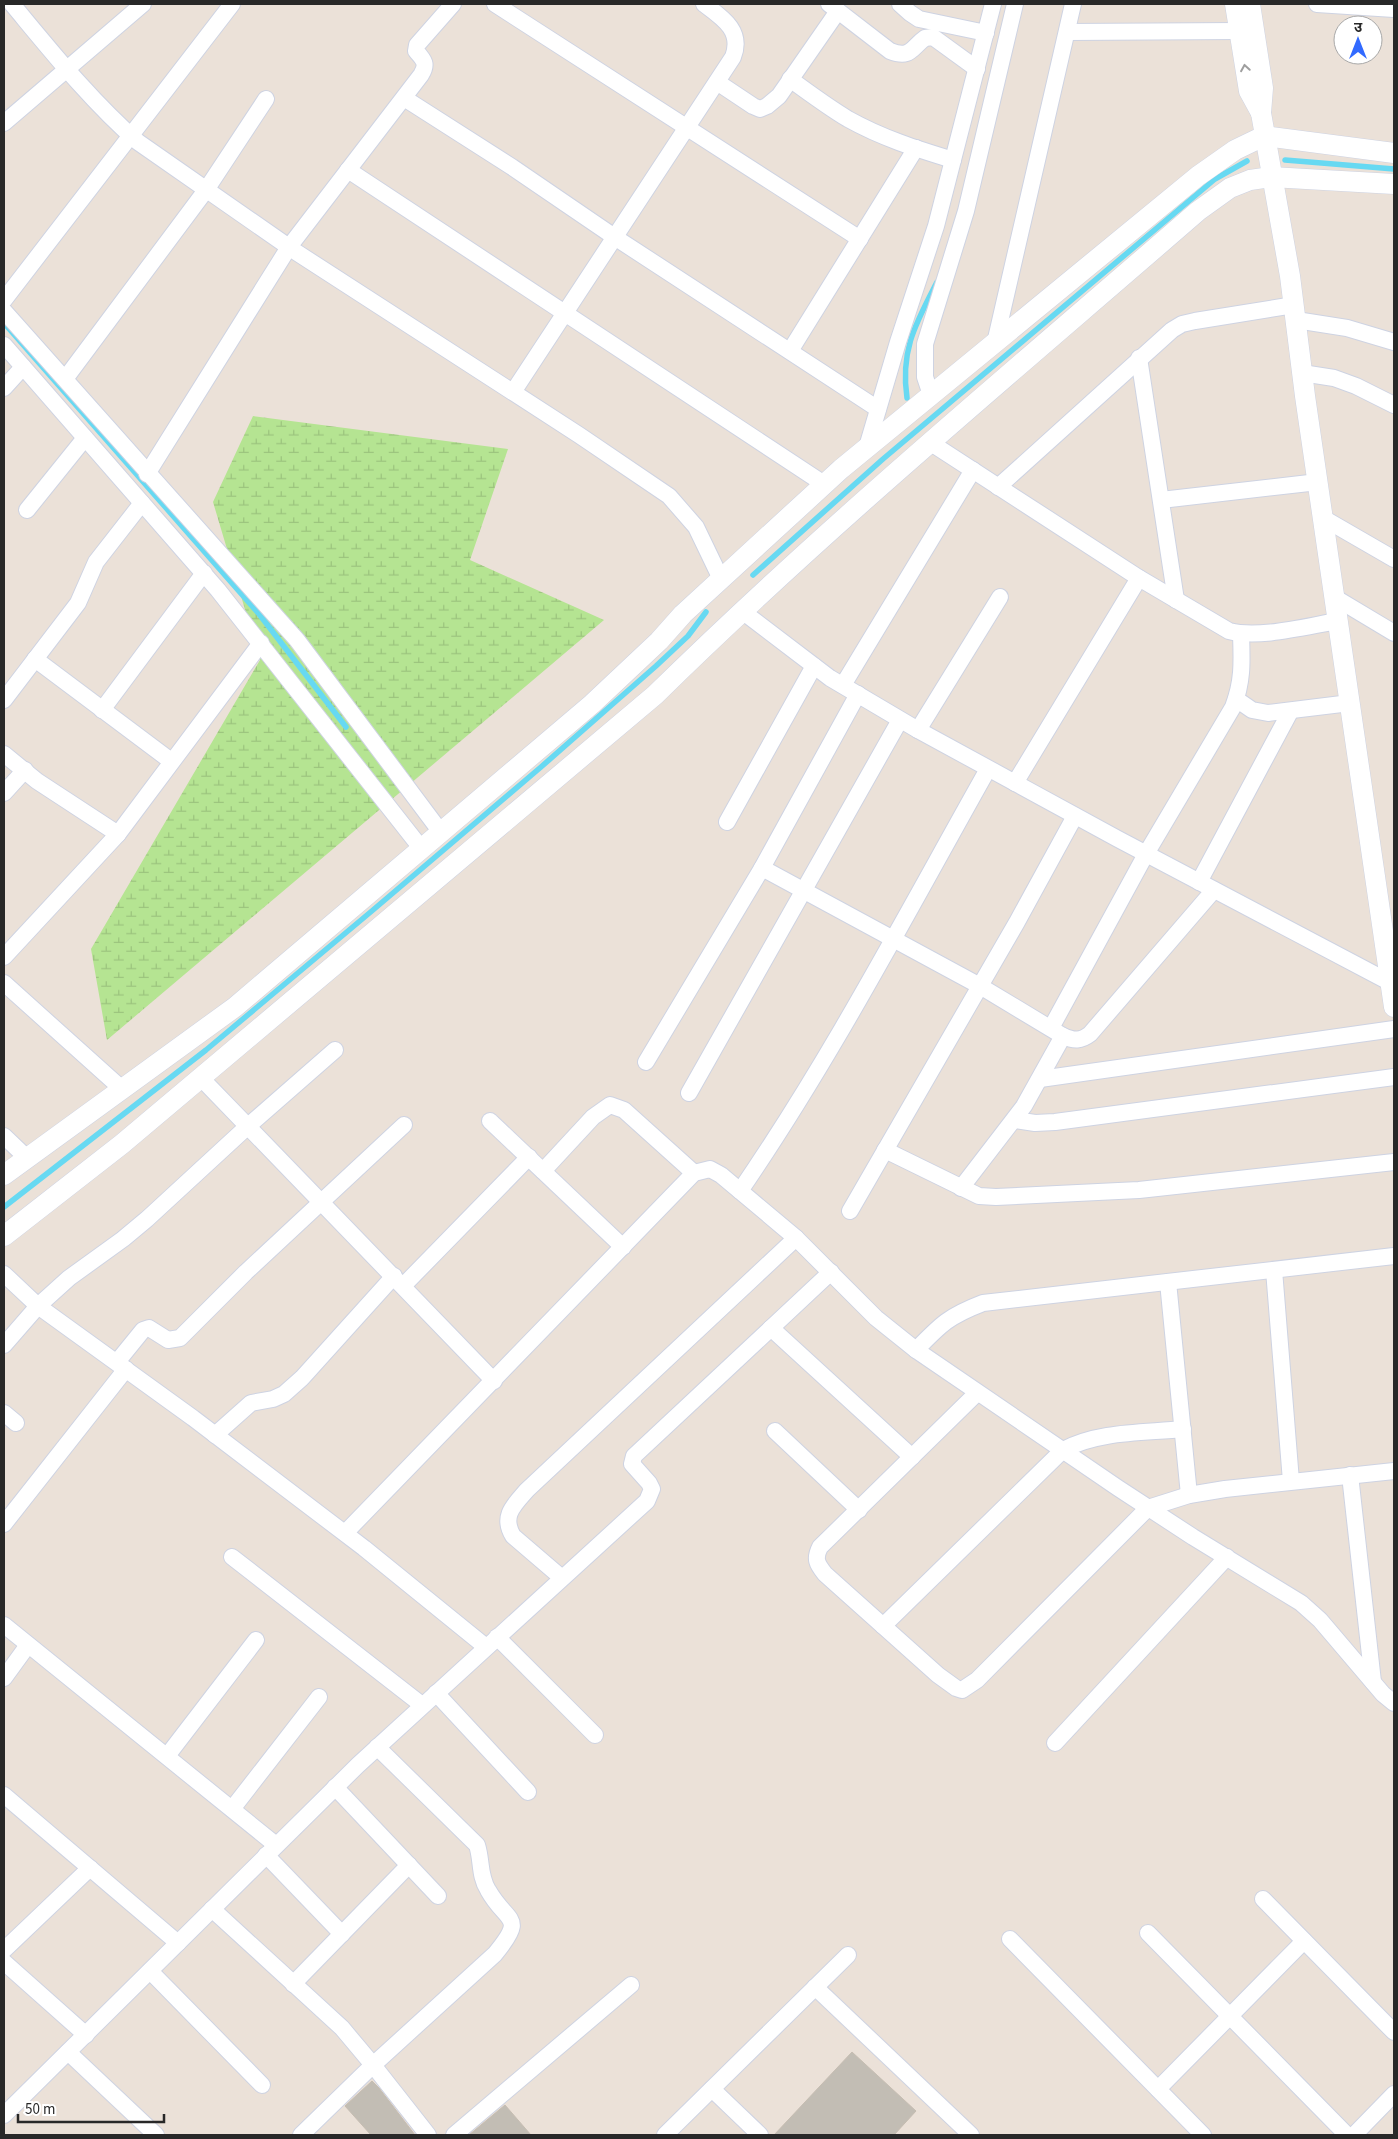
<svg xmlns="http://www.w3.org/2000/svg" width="1398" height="2139" viewBox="0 0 1398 2139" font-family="'Source Sans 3','Noto Sans Devanagari',sans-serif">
<defs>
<pattern id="wetland-marsh" width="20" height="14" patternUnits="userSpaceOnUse" patternTransform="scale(1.25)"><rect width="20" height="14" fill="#b5e492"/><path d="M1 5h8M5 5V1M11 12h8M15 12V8" fill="none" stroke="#9cc47e"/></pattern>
</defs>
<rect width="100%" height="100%" fill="#ebe1d8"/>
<!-- wetland -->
<path fill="url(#wetland-marsh)" d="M253,416L508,449L470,560L604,620L107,1040L91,949L260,660L213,502Z"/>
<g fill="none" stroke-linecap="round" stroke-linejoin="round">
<!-- stream -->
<g stroke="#67d9f2" stroke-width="5.5">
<path d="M1285,160L1394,169"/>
<path d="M4,323L259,614L346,727"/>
<path d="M907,398C900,350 916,323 937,282"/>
<path d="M753,575L883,459L1215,179L1247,161"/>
<path d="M4,1207L206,1050L373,910L541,767L656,666L688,636L706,612"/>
</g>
</g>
<!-- building -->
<g fill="#c2bdb4" stroke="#c6bdb2">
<path d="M852,2052L916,2111L894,2135H774Z"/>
<path d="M372,2081L379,2088L415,2135H371L345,2106Z"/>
<path d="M505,2105L531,2135H469Z"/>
</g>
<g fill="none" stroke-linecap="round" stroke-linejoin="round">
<!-- minor casing -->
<g stroke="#ced3e2" stroke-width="18">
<g id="minor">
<path d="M12,4C52,52 91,101 138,142L296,252L579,435L669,496L696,527L721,579"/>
<path d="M495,4L860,239"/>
<path d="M829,4L890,51C911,59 911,48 925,38L933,37L977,69"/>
<path d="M900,4L910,13L919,19L986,33"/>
<path d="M1317,4L1394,9"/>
<path d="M1067,32L1239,31"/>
<path d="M790,79C809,93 828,107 848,119C882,138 917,149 953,160"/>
<path d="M717,82L753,106L760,109L767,106L779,96L838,11"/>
<path d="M404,98L512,167L616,238L878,409"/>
<path d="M4,123L143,4"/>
<path d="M348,170L824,484"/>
<path d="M4,300L232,4"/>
<path d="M4,311L297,640L440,831"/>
<path d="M1296,320L1347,328L1394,342"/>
<path d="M995,343L1073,4"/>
<path d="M4,345L218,590L421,848"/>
<path d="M790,351L916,148"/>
<path d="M1139,358L1176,600"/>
<path d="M1302,373L1334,378L1356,386L1394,405"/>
<path d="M65,379L206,190L266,99"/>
<path d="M4,388L23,367"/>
<path d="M513,392L733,57C743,31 723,18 704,4"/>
<path d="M931,395L925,377V344L966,211L1015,4"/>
<path d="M931,443L1139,578L1229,631C1259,639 1307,626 1338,621"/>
<path d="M867,447L898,342L936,226L993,4"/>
<path d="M147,474L289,247L421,75C428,64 424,60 416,51L417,45L453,4"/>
<path d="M998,487L1172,330L1182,324L1195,321L1294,305"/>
<path d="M1161,500L1318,482"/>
<path d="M27,510L85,438"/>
<path d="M1323,518L1394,559"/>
<path d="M1334,597L1394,633"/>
<path d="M742,611L830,678L918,730L1118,839L1391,983"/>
<path d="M35,659L171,761"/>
<path d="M843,685L973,470"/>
<path d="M1236,699L1252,710L1268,713L1350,703"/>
<path d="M4,700L78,603L96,562L142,503"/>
<path d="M102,710L204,573"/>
<path d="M918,730L1000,597"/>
<path d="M4,754L37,781L118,834"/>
<path d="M1015,783L1139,578"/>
<path d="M4,793L25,770"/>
<path d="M727,822L814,666"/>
<path d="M762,868L980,986L1063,1036C1074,1041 1081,1041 1090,1034L1214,890"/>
<path d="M1199,882L1290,712"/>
<path d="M4,957L118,834L261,643"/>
<path d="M4,983L122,1089"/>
<path d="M1051,1028L1146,854L1233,707C1243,681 1242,662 1241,634"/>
<path d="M646,1062L762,868L858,694"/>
<path d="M201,1078L494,1381"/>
<path d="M1040,1079L1394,1029"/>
<path d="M689,1093L900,720"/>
<path d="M1015,1120L1035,1123L1055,1122L1394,1077"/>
<path d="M490,1121L623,1247"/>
<path d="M4,1136L27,1158"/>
<path d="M885,1150L979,1196L996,1197L1139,1190L1394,1162"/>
<path d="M543,1171L593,1117L610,1105L624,1110L694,1173"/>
<path d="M961,1188L1024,1106L1063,1036"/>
<path d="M740,1191C832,1057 908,911 988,769"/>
<path d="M850,1211L1017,922L1075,816"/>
<path d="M1274,1270L1291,1481"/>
<path d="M4,1274L38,1306L193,1418L364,1548L486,1647"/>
<path d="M1168,1282L1189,1495"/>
<path d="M403,1286L529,1157"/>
<path d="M771,1328L912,1457"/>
<path d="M4,1345L38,1306L69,1278L123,1239L147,1219L248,1126L335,1050"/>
<path d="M916,1350C941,1324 949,1316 983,1303L1394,1256"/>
<path d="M117,1362L143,1330L149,1328L168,1340L180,1338L246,1272L404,1125"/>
<path d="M977,1393L820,1547C814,1559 817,1564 825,1574L938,1675L956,1688L962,1690L977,1680L1148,1508L1189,1495L1225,1489L1394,1471"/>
<path d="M4,1413L16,1423"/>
<path d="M775,1431L859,1510"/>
<path d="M215,1435L251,1403L273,1399L284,1394L302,1378L394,1276"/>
<path d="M1350,1475L1373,1682"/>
<path d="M4,1524L126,1369"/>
<path d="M345,1533L694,1173L710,1169L721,1175L796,1238L876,1318L916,1350L1118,1488L1193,1537L1301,1603L1320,1620L1383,1694L1394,1703"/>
<path d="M232,1557L422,1705"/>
<path d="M562,1578L513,1536C501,1516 514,1505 527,1490L796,1238"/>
<path d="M4,1625L276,1845"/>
<path d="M883,1626L1063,1450C1098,1431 1144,1433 1183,1429"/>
<path d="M497,1637L595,1735"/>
<path d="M4,1678L28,1645"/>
<path d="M436,1693L528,1792"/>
<path d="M1055,1743L1227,1557"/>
<path d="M167,1756L256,1640"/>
<path d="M335,1787L438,1896"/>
<path d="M4,1795L178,1943"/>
<path d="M232,1809L319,1697"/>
<path d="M266,1855L342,1934"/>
<path d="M1263,1899L1394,2032"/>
<path d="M212,1909L342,2028L373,2065L428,2135"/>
<path d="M1148,1933L1347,2135"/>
<path d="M1010,1939L1203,2135"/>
<path d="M4,1950L90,1868"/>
<path d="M4,1962L86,2035"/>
<path d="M150,1971L262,2085"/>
<path d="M293,1984L409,1865"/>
<path d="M815,1987L971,2135"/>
<path d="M68,2052L156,2135"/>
<path d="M712,2089L760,2135"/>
<path d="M1158,2089L1304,1941"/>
<path d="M4,2115L358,1765L647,1501L652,1489L649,1483L632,1464L634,1456L831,1272"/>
<path d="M301,2135L373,2065L495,1954C527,1915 507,1924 488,1890C479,1876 482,1860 477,1845L377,1747"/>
<path d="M454,2135L631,1985"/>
<path d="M665,2135L848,1955"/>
<path d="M1354,2135L1394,2094"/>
</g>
</g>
<!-- tertiary casing -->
<g stroke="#ced3e2" stroke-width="21">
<g id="tertiary">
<path d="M1235,4L1249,91L1261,113"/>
<path d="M1250,4L1263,88L1261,113L1290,276L1305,396L1394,1007"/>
<path d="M4,1175L235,1007L592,704L659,641L683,614L841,469L1198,176L1235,150L1264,136L1394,153"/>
<path d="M4,1236L122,1144L655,695C828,525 1015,370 1198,211L1230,188L1250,180L1271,177L1394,184"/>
</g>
</g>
<!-- minor -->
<use href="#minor" stroke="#fff" stroke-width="16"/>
<!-- tertiary -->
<use href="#tertiary" stroke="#fff" stroke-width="20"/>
</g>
<!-- one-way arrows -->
<defs><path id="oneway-chevron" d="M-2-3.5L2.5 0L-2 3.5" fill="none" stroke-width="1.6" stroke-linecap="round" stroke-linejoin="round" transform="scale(1.25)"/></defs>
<use stroke="#9e9e9e" href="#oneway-chevron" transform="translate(1245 68) rotate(-99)"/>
<!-- border -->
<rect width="1398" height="2139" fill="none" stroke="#282828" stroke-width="10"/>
<!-- north arrow -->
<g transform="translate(1358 40)"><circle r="24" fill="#ffffff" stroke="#a9a9a9"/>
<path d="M0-4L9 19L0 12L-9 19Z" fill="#326aff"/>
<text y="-8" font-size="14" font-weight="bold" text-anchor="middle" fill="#282828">उ</text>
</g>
<!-- scale -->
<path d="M18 2114v8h146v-8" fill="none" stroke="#282828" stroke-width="2.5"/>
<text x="25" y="2114" font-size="15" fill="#282828" stroke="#ffffff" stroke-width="4" paint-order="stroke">50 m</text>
</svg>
